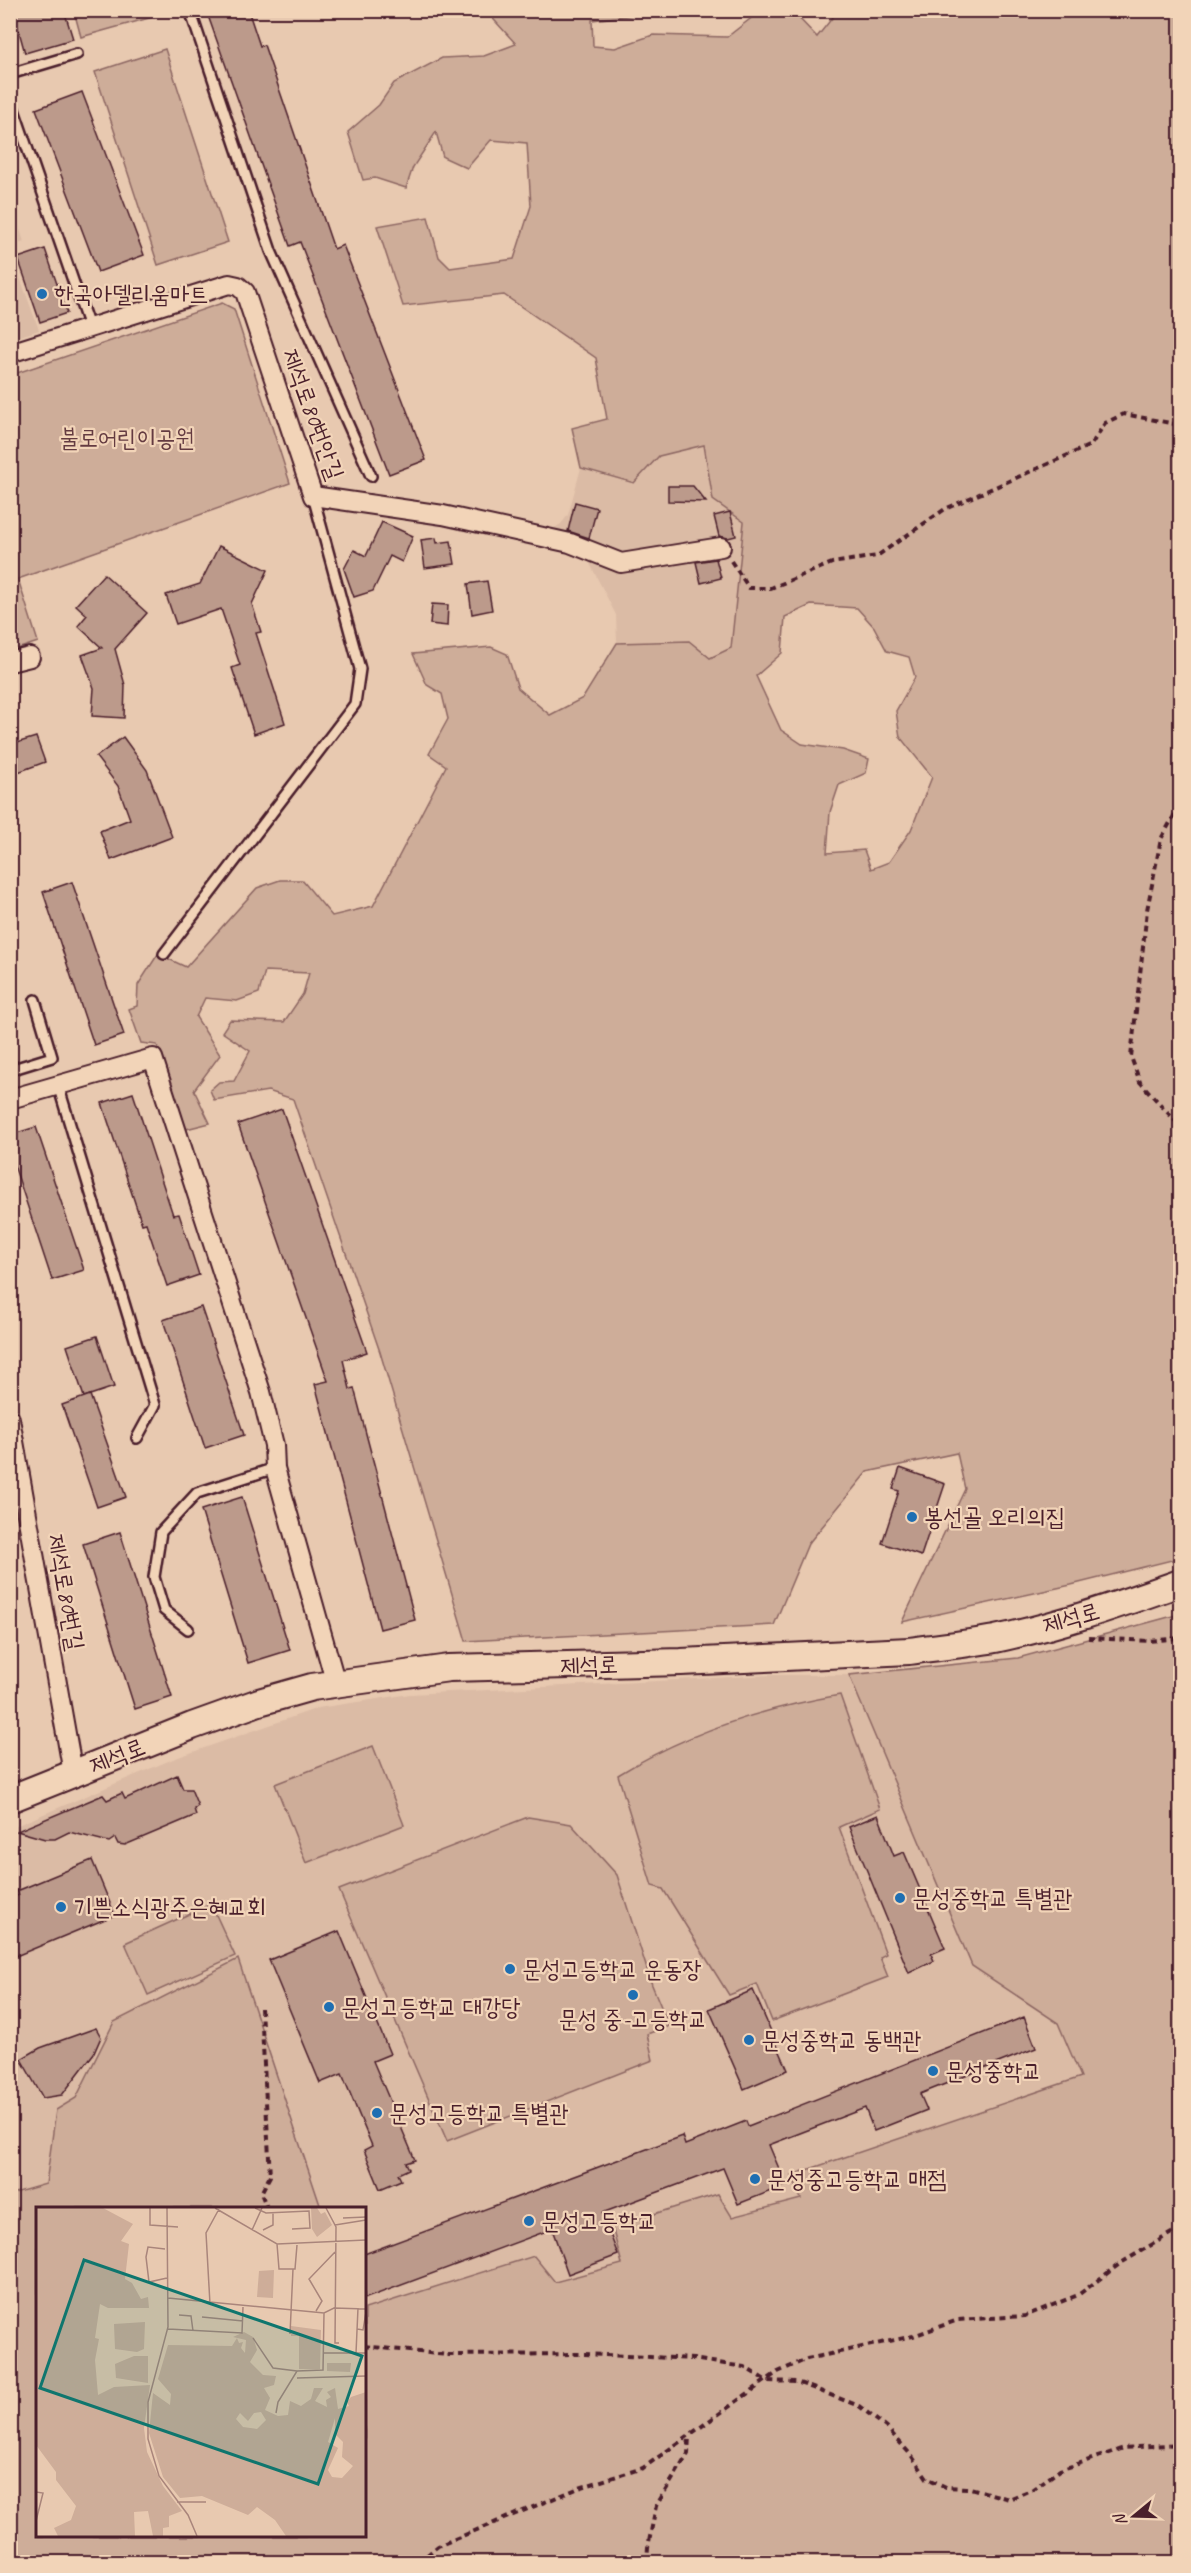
<svg xmlns="http://www.w3.org/2000/svg" width="1191" height="2573" viewBox="0 0 1191 2573" font-family="Caveat,'Poor Story',sans-serif">
<rect width="100%" height="100%" fill="#e8c9b0"/>
<filter id="ink" filterUnits="userSpaceOnUse"><feTurbulence type="fractalNoise" baseFrequency=".0167" numOctaves="2"/><feDisplacementMap in="SourceGraphic" scale="12" xChannelSelector="R" yChannelSelector="G"/><feConvolveMatrix kernelMatrix="1 2 1 2 8 2 1 2 1" color-interpolation-filters="sRGB"/></filter>
<g filter="url(#ink)">
<!-- built -->
<g fill="#dbbba5">
<path d="M11,201L24,242L11,246H10Z"/>
<path d="M10,250L39,330L11,339H10Z"/>
<path d="M704,445L713,500L745,522L731,648L710,658L689,641L617,643L616,615L588,560L595,543L550,531L561,524L568,515L581,468L634,483L659,456Z"/>
<path d="M772,1675H849L972,1966L1058,2023L1081,2077L792,2175L801,2199L732,2217L612,2228L623,2264L555,2282L533,2256L365,2309L364,2208H321L238,1959L114,2022L76,2098L56,2110L46,2184L11,2194V1828L173,1759L318,1708L410,1694Z"/>
</g>
<!-- green -->
<g fill="#cead99" stroke="#8c6662" stroke-width="1.5" fill-rule="evenodd">
<path d="M74,11H159L160,15L81,37Z"/>
<path d="M486,11H668L592,20L593,46L615,48L653,35L727,37L754,16L796,15L817,37L833,17L830,11H1180V1558L1071,1585L902,1622L965,1489L957,1453L867,1472L808,1544L774,1625L466,1641L380,1352L293,1099L268,1091L214,1100L210,1090L219,1082L234,1081L250,1051L222,1032L230,1020L284,1022L303,994L309,973L265,971L259,993L237,1001L205,998L196,1017L220,1055L194,1090L210,1123L186,1129L157,1045L141,1043L129,1009L137,1006L138,985L158,954L186,967L257,888L280,880H302L332,916L373,906L446,766L429,754L448,719L442,694L427,685L413,654L491,647L507,654L518,688L550,715L583,698L617,643L689,641L710,658L731,648L744,522L713,500L704,445L659,456L634,483L581,468L572,428L607,419L596,358L504,295L403,306L377,226L428,217L439,257L450,268L514,259L531,206L527,143L491,140L467,168L443,157L436,132L413,167L406,188L375,178L363,180L348,132L379,105L394,83L442,58L484,56L516,44ZM811,605L857,608L874,627L887,651L909,657L915,677L896,711L900,737L932,777L911,830L889,862L871,869L864,850L827,853L830,812L839,785L866,773L869,759L843,750L802,744L781,730L756,676L782,653L785,617Z"/>
<path d="M165,49L228,242L158,265L95,72Z"/>
<path d="M222,303L234,309L290,483L18,579L38,642L11,651V375Z"/>
<path d="M1180,1614V2562H11V2194L46,2184L56,2110L76,2098L114,2022L238,1959L321,2208H38V2536H364L365,2309L534,2256L555,2282L622,2264L612,2227L718,2194L732,2217L801,2199L792,2175L1081,2077L1058,2023L972,1966L849,1675L1018,1658Z"/>
<path d="M840,1695L880,1809L839,1827L886,1954L880,1957L888,1977L772,2021L757,1984L729,1995L663,1889L652,1886L618,1775C685,1734 763,1708 840,1695Z"/>
<path d="M373,1746L404,1825L306,1863L275,1784Z"/>
<path d="M528,1817L571,1824L617,1875L652,1985L669,2026L647,2034L653,2060L447,2141L339,1890Z"/>
<path d="M211,1904L235,1956L148,1995L125,1943Z"/>
</g>
<!-- building -->
<g fill="#bc9a8b" stroke="#4a1f2b" stroke-width="1.5">
<path d="M13,10H64L73,39L25,53Z"/>
<path d="M206,10H248L260,46L264,45L334,249L343,245L426,460L389,474L300,242L290,246Z"/>
<path d="M82,92L144,255L98,272L36,109Z"/>
<path d="M45,249L67,313L40,322L18,258Z"/>
<path d="M668,486H693L706,502L668,501Z"/>
<path d="M575,502L597,508L589,538L568,531Z"/>
<path d="M730,512L736,536L728,538L719,536L714,516Z"/>
<path d="M382,522L413,536L402,562L390,556L373,591L354,597L344,569L354,550L366,556Z"/>
<path d="M436,538L437,543L451,541L455,564L425,568L421,540Z"/>
<path d="M219,546L268,570L252,604L261,632L256,633L285,723L254,734L232,668L240,665L221,609L176,624L166,595L200,584Z"/>
<path d="M716,559L721,578L701,583L696,562Z"/>
<path d="M104,574L147,613L115,649L125,685L124,718L92,716L94,688L82,655L102,648L78,626L87,615L76,605Z"/>
<path d="M487,581L492,610L472,614L468,584Z"/>
<path d="M432,604L448,605L447,626L430,624Z"/>
<path d="M36,737L45,762L10,775V745Z"/>
<path d="M123,737L147,770L172,837L111,860L100,831L130,819L118,786L96,757Z"/>
<path d="M72,882L124,1035L94,1045L43,892Z"/>
<path d="M133,1093L173,1215L179,1214L199,1275L167,1286L146,1223L142,1224L102,1103Z"/>
<path d="M282,1109L367,1352L343,1360L350,1389L354,1388L415,1620L380,1629L315,1384L328,1381L238,1124Z"/>
<path d="M36,1127L84,1270L52,1280L10,1153V1135Z"/>
<path d="M201,1307L244,1435L205,1448L163,1320Z"/>
<path d="M97,1336L114,1387L84,1397L67,1346Z"/>
<path d="M90,1395L126,1497L97,1507L62,1405Z"/>
<path d="M900,1468L945,1484L921,1556L882,1543L899,1491L893,1489Z"/>
<path d="M242,1497L290,1650L248,1663L201,1510Z"/>
<path d="M120,1532L172,1697L135,1709L83,1544Z"/>
<path d="M177,1775L183,1789H191L198,1806L194,1809L196,1815L125,1845L118,1844L115,1838L109,1842L69,1832L55,1839H45L17,1831L103,1795L107,1800L122,1793L125,1799Z"/>
<path d="M878,1815L894,1856L904,1852L945,1948L931,1954L934,1961L909,1973L849,1827Z"/>
<path d="M92,1860L115,1915L16,1956L10,1942V1899L19,1895L17,1891Z"/>
<path d="M339,1931L390,2054L373,2061L415,2160L406,2163L409,2169L398,2174L401,2180L380,2189L364,2150L372,2146L342,2074L320,2083L269,1960Z"/>
<path d="M753,1990L788,2070L744,2089L709,2009Z"/>
<path d="M1024,2017L1036,2048L920,2094L927,2110L874,2131L865,2108L769,2145L786,2185L738,2204L723,2168L602,2213L618,2255L568,2274L552,2229L364,2299V2254L682,2136L685,2145L746,2121L748,2126Z"/>
<path d="M96,2028L101,2037L94,2053L62,2095L43,2098L21,2059L40,2048Z"/>
</g>
<g fill="none" stroke-linecap="round" stroke-linejoin="round">
<!-- lane casing -->
<g stroke="#4a1f2b" stroke-width="14">
<g id="lane">
<path d="M190,10L271,251L371,476"/>
<path d="M10,74L77,54"/>
<path d="M10,98L89,327"/>
<path d="M164,954L355,704L360,669L313,496"/>
<path d="M10,1070L52,1057L35,1000"/>
<path d="M58,1085L155,1405L137,1438"/>
<path d="M188,1629L164,1610L154,1577L161,1532L197,1493L275,1468"/>
</g>
</g>
<!-- street casing -->
<g stroke="#4a1f2b" stroke-width="22">
<g id="street">
<path d="M10,353L229,284L238,286L245,292L313,496L443,515L570,543L621,563L721,547"/>
<path d="M10,662L30,657"/>
<path d="M10,1099L153,1058L261,1392L274,1445L275,1468L336,1684"/>
<path d="M10,1419L73,1773"/>
</g>
</g>
<!-- secondary casing -->
<g stroke="#4a1f2b" stroke-width="30">
<path id="secondary" d="M10,1799L192,1726L259,1702L312,1687L449,1668L681,1662L909,1651C938,1647 967,1644 995,1639C1058,1626 1120,1604 1180,1583"/>
</g>
<!-- path -->
<g stroke="#4a1f2b" stroke-width="4" stroke-dasharray="6 4.5" stroke-linecap="butt">
<path d="M731,561L749,588H771L832,563L877,556L945,509L1091,445L1105,423L1124,414L1180,425"/>
<path d="M1180,805L1161,839L1147,910L1131,1057L1140,1082L1180,1126"/>
<path d="M1088,1638L1149,1641L1180,1638"/>
<path d="M261,2008L270,2176L261,2193L267,2208"/>
<path d="M364,2346L447,2355L585,2354L693,2359L744,2367L767,2381L797,2382L859,2406L887,2428L911,2455L927,2478L946,2487L970,2488L1009,2499L1033,2489L1060,2470L1124,2448L1180,2444"/>
<path d="M419,2562L438,2546L579,2488L643,2468L778,2372L807,2359L913,2336L958,2320L1025,2316L1078,2295L1121,2263L1180,2228"/>
<path d="M647,2562L648,2547L656,2506L688,2454L689,2436"/>
</g>
<!-- lane -->
<use href="#lane" stroke="#f2d4b8" stroke-width="9"/>
<!-- street -->
<use href="#street" stroke="#f2d4b8" stroke-width="18"/>
<!-- secondary -->
<use href="#secondary" stroke="#f2d4b8" stroke-width="26"/>
</g>
</g>
<!-- markers -->
<g fill="#1f6fb2" stroke="#f2d4b8" stroke-width="2">
<circle cx="42" cy="294" r="6"/>
<circle cx="912" cy="1517" r="6"/>
<circle cx="900" cy="1898" r="6"/>
<circle cx="61" cy="1907" r="6"/>
<circle cx="510" cy="1969" r="6"/>
<circle cx="633" cy="1995" r="6"/>
<circle cx="329" cy="2007" r="6"/>
<circle cx="749" cy="2040" r="6"/>
<circle cx="933" cy="2071" r="6"/>
<circle cx="377" cy="2113" r="6"/>
<circle cx="755" cy="2179" r="6"/>
<circle cx="529" cy="2221" r="6"/>
</g>
<g text-anchor="middle" stroke-width="4.5" stroke-linejoin="round" paint-order="stroke">
<!-- poi labels -->
<g font-size="24" fill="#4a1f2b" stroke="#f2d4b8" text-anchor="start">
<text x="54" y="302">한국아델리움마트</text>
<text x="924" y="1525">봉선골 오리의집</text>
<text x="912" y="1906">문성중학교 특별관</text>
<text x="73" y="1915">기쁜소식광주은혜교회</text>
<text x="522" y="1977">문성고등학교 운동장</text>
<text x="341" y="2015">문성고등학교 대강당</text>
<text x="633" y="2027" text-anchor="middle">문성 중-고등학교</text>
<text x="761" y="2048">문성중학교 동백관</text>
<text x="945" y="2079">문성중학교</text>
<text x="389" y="2121">문성고등학교 특별관</text>
<text x="767" y="2187">문성중고등학교 매점</text>
<text x="541" y="2229">문성고등학교</text>
</g>
<!-- street labels -->
<g font-size="24" fill="#4a1f2b" stroke="#f2d4b8">
<text transform="translate(313 414) rotate(70)" y="8">제석로80번안길</text>
<text transform="translate(66 1592) rotate(80)" y="8">제석로80번길</text>
<text transform="translate(1071 1618) rotate(-16)" y="8">제석로</text>
<text transform="translate(589 1665) rotate(-2)" y="8">제석로</text>
<text transform="translate(117 1756) rotate(-22)" y="8">제석로</text>
</g>
<!-- park labels -->
<g font-size="24" fill="#643b41" stroke="#f2d4b8">
<text x="127" y="446">불로어린이공원</text>
</g>
</g>
<!-- overview -->
<g transform="translate(36 2207)">
<rect width="330" height="330" fill="#e8c9b0"/>
<path d="M0,1H67L97,17L85,34L93,37L89,72L96,76L105,92L112,90L113,101H72L64,97L59,131L63,132L59,153L62,188L78,180L114,178L108,221L111,245L127,279L146,304L133,309V320L127,321V329H117L112,304L98,305L99,329H22L18,321L35,313L40,299L20,273V265L0,238ZM275,1H281L285,7L289,5L296,18L281,30L276,22ZM238,63L237,91L221,90L223,64ZM109,115L108,142L101,145L79,142L78,117ZM255,119L285,123L284,162H263V129H255ZM208,125L217,130L221,143L214,155L227,168L240,169L238,178L228,181L234,191L229,203L242,209L252,208L254,194L265,199L275,192L278,181H287L279,194L291,200L290,193L295,190L291,185L299,181L302,202L313,199L311,195L315,190L330,185V329H250L239,313L221,300L212,308L166,289L144,291L127,270L113,226L117,186L134,198L135,187L122,172L132,138L196,139L201,131L203,136L207,135L205,141L209,146L210,133L197,130ZM225,205L230,213L221,222L207,220L200,212L204,206L212,214L218,206ZM299,211V227L307,235L306,250L317,259L306,271L296,270L292,263L302,241L292,235ZM98,149H112V176L80,171L79,157ZM291,156H315L314,165L291,164Z" fill="#cead99" fill-rule="evenodd"/>
<path fill="none" stroke="#a9857b" stroke-width="1.5" d="M114,1V18L142,20M131,1L132,120L112,195V232L123,269L152,308L161,329M179,1L241,37L330,33M219,1L230,6L273,4L274,21L256,22M290,1L300,20L299,136H303M307,11L330,10M299,18L330,13M216,23L226,1M227,23L237,18V6M241,37L243,62H259L261,38M129,42L112,40L110,50L113,75L131,71M132,91L288,106L298,101L330,102M174,97L170,26L183,2M280,104L286,94L273,72L299,45M143,108L155,109L157,124M166,110L207,114M132,122L206,126L207,100M321,122L327,123L330,105M254,127L257,62M217,131L237,161L261,164M287,146H330M320,146L322,101M261,171L330,169M240,206L242,195L261,164L287,163L288,106M0,285L7,286L0,314M141,295H170"/>
<path fill="#0f766e" fill-opacity="0.15" stroke="#0f766e" stroke-width="3" d="M48,53L326,149L282,277L4,181Z"/>
<rect width="330" height="330" fill="none" stroke="#4a1f2b" stroke-width="3"/>
</g>
<!-- margin -->
<rect width="1191" height="2573" fill="none" stroke="#f2d4b8" stroke-width="36"/>
<rect x="18" y="18" width="1155" height="2537" fill="none" stroke="#4a1f2b" stroke-width="2" filter="url(#ink)"/>
<!-- north arrow -->
<g transform="translate(1134 2516) rotate(251)" stroke="#f2d4b8" stroke-width="4.5" paint-order="stroke">
<path d="M0-4.5L10 22L0 15L-10 22Z" fill="#4a1f2b"/>
<text y="-9" font-size="16" font-weight="bold" text-anchor="middle" fill="#4a1f2b">N</text>
</g>
</svg>
